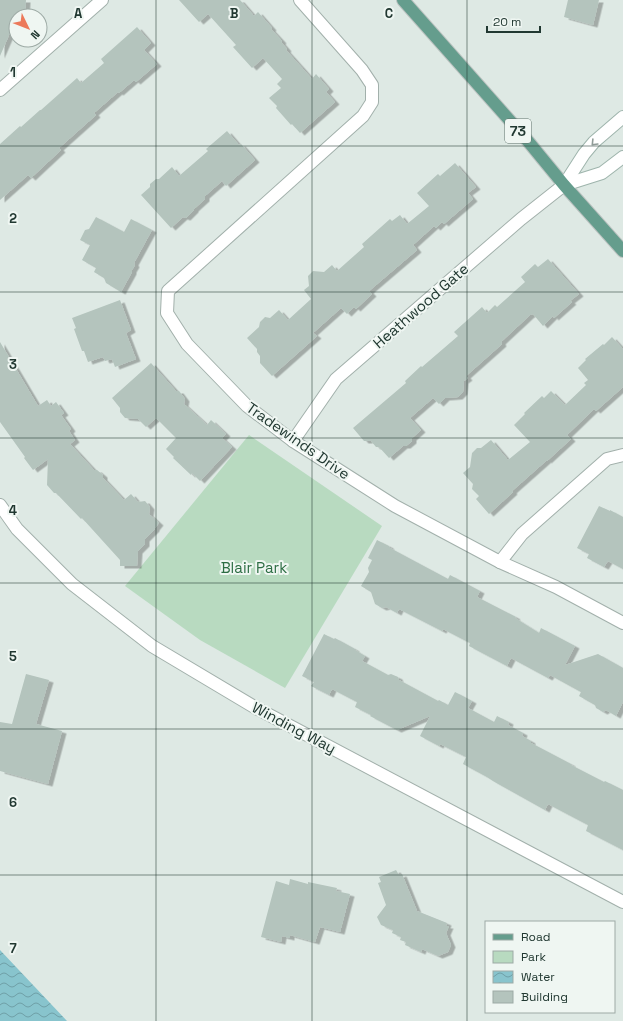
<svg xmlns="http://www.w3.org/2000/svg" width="623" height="1021" viewBox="0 0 623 1021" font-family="'Space Grotesk',sans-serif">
<defs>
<pattern id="water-waves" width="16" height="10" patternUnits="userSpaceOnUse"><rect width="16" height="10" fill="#88c4cd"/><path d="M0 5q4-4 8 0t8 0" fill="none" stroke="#6fa0a7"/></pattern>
<filter id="shadow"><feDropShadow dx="4.5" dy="2.5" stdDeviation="0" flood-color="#0004"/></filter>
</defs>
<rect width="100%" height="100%" fill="#dee9e4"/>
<!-- green -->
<path fill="#b8dac0" d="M249,435L382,526L285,688L200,640L125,586Z"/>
<!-- water -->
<path fill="url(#water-waves)" d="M0,950L67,1021H0Z"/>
<!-- building -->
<g fill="#b4c4bd" filter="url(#shadow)">
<path d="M0,0H26L25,16H16V19L0,56Z"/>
<path d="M179,0H240L254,16L258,12L272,28L271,29L282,41L281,42L287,49L286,50L312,79L316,74L329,89L326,92L335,102L300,133L292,124L291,125L276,108L277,106L269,98L281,88L277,84L282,79L263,58L252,68L233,47L236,45L208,14L199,22Z"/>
<path d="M568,0H599L593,25L564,17Z"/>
<path d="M137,27L151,43L144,50L157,64L136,82L134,80L119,93L118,92L94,113L96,115L59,148L61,150L31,178L28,175L0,200V144L20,126L21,127L40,110H41L77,78L81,83L104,63L101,59Z"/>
<path d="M227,131L239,145L241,144L255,160L226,186L222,181L205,196V199L194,209V210L186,218L183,217L171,228L141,195L150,187V184L156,179H159L172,167L179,176L208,151L206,149Z"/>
<path d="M455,163L476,187L468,193L473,199L444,224L442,222L436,228L434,226L413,245L417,250L369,291L372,294L356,309L354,307L347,314L341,308L313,333L317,336L272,376L260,363V356L257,352V349L247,338L259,327L260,322L265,317L270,318L279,310L288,320L311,299L304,290L309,286L308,276L313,271L324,272L332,265L337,271L364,247L362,244L390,219L392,221L400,215L407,224L429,206L417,193L438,174L440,176Z"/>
<path d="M96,217L124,232L131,219L152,230L134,263L135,265L132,270V272L121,292L106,283L104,278L94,272L96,268L82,260L90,245L80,240L85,230L89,229Z"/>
<path d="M548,259L579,294L570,301L572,302L554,318L553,316L543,326L533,314L530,315L501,342L502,344L466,376L468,378L464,381L463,392L458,397L445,398L439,404L433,398L410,418L421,430L412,438V441L406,446H403L389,458L379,447H376L371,441H364L353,428L406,383L405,381L421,366L422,367L458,336L454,332L482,307L487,313L495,305L497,307L525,282L521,277L535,264L538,267Z"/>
<path d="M120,300L131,330L126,333L136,359L115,367L112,359L105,361L103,357L88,362L84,351H82L74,329L76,328L72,318Z"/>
<path d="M612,337L623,349V387L596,411L594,409L567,435L571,439L547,461V460L512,491L513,492L489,514L476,499L479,496L472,489L473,484L463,473L470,467L472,453L477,448H481L491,440L508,460L530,442L514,425L525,414L524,413L542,396L544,398L551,391L565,405L586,385L584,383L588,380L578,368L586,360L585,359L603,344L604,345Z"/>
<path d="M0,342L38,406L47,400L51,406L56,402L64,413L61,415L71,429L69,431L75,440L70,444L94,470H97L103,475V478L124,500L131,494L138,502L145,501L150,507L149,514L159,523L155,528V529L145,539V544L138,551L137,566H120V560L82,518L81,519L56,493H54L47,485L48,459L33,470L24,458L25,457L0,422Z"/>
<path d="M151,363L176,391H179L185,399L184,404L207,425L211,420L226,434L222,438L232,447L200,481L192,473L191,475L173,458L174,457L166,449L176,438L156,418L146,427L138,419L125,418L120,412V408L112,398Z"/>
<path d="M599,506L610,511V510L623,517V569L608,561L604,567L587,558L589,554L577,548Z"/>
<path d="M377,540L389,546L390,548L448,579L450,575L480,591L477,597L516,617L515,618L539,633L541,628L575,646L565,665L598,654L623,668V702L616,716L606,710L603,712L596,708L595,705L579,696L581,692L550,675L548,678L511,658L507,666L469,646L470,643L443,629L442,631L399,609L397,613L386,607L382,608L375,604L371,592L361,586L369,572L368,568L372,560L368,558Z"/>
<path d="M324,634L334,639L335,638L355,649V650L365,656L362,661L388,675L391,674L398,677L399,680L438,701L439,700L448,705L455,692L459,694L472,701L468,708L494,722L497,716L509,722L508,725L523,733L522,736L531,741V743L571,764V765L604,782L605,781L623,790V850L586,831L588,825L548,804L545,810L493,781L487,777L463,764L466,757L440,744L439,746L420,736L430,716L397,730L370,716L371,715L355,707L357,702L332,689L329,695L311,686L314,682L302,676Z"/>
<path d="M26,674L49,680L36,724L62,731L48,784L0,771V722L12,724Z"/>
<path d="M396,870L399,875L402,874L417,911L447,923L446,926H449L446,933L451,945L448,952L438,956L422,949L421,952L405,945L406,942L400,940L401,937L392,933L393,930L381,925L377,917L386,905L378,883L381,882L379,877Z"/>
<path d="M290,879L308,884V882L337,888L336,891L350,894L340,932L320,927L315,942L290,935V938L282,936L281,942L261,937L276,881L289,885Z"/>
</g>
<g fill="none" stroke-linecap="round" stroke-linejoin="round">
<!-- street casing -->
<g stroke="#a2b0ab" stroke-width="14">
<g id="street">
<path d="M300,0L362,70L372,85V102L363,116L168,291L167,313L187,344L247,406L293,441L395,506L500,562L556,587L623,623"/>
<path d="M0,90L102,0"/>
<path d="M293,441L336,379L521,219L564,185"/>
<path d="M0,505L17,529L72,584L152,646L256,708L623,902"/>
<path d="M500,562L522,534L607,459L623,455"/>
</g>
</g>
<!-- secondary casing -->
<g stroke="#9eb4ac" stroke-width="14">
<g id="secondary">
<path d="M564,185L584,154L594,142L623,117"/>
<path d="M564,185L602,173L623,157"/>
</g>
</g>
<!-- primary casing -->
<g stroke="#bcc3c1" stroke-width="14">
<path id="primary" d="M403,0L527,140L564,185L623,251"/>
</g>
<!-- street -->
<use href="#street" stroke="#fff" stroke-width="12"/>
<!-- secondary -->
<use href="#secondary" stroke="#fff" stroke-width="12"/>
<!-- primary -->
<use href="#primary" stroke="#659d8d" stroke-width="12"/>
</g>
<!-- one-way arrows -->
<defs><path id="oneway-chevron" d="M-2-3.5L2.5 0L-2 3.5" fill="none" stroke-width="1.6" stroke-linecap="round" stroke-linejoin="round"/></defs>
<use stroke="#909c98" href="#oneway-chevron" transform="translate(594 143) rotate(134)"/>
<!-- grid -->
<path fill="none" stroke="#213831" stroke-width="1" stroke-opacity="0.55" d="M156,0V1021M312,0V1021M467,0V1021M0,146H623M0,292H623M0,438H623M0,583H623M0,729H623M0,875H623"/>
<g text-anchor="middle" stroke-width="4" stroke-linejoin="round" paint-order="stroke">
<!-- shield labels -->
<rect fill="#eff6f2" stroke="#5f716b" stroke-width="1" x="505" y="119" width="26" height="24" rx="3"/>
<g font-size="14" font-weight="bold" fill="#213831">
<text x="518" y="136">73</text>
</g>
<!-- street labels -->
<g font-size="15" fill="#213831" stroke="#eff6f2">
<text transform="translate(421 306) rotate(-41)" y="5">Heathwood Gate</text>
<text transform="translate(298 441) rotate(35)" y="5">Tradewinds Drive</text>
<text transform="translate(294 728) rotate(28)" y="5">Winding Way</text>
</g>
<!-- park labels -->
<g font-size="15" fill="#2d6d44" stroke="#eff6f2">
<text x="254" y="573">Blair Park</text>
</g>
</g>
<g font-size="13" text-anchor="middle" font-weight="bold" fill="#213831" stroke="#eff6f2" stroke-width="4" stroke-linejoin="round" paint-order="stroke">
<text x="78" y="18">A</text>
<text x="234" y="18">B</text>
<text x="389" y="18">C</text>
<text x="13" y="77">1</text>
<text x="13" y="223">2</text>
<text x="13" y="369">3</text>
<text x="13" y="515">4</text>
<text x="13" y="661">5</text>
<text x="13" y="807">6</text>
<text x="13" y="953">7</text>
</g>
<!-- legend -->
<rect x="485" y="921" width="130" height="92" fill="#eff6f2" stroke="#9daaa5"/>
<rect x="493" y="934" width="20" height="6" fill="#659d8d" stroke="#9daaa5"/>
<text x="521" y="941" font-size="12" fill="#213831">Road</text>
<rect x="493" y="951" width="20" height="12" fill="#b8dac0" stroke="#9daaa5"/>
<text x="521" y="961" font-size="12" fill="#213831">Park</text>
<rect x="493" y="971" width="20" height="12" fill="url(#water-waves)" stroke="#9daaa5"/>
<text x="521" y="981" font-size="12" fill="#213831">Water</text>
<rect x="493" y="991" width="20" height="12" fill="#b4c4bd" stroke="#9daaa5"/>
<text x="521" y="1001" font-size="12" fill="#213831">Building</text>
<!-- north arrow -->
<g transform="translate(28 28) rotate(133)"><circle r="19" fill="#eff6f2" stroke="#9daaa5"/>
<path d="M0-3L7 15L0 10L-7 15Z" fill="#ec795a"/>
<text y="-6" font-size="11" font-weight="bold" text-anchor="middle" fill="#213831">N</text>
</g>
<!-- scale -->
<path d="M487 26v6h53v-6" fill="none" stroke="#213831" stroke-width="2"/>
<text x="493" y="26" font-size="12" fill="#213831" stroke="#eff6f2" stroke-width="3" paint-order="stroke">20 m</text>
</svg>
